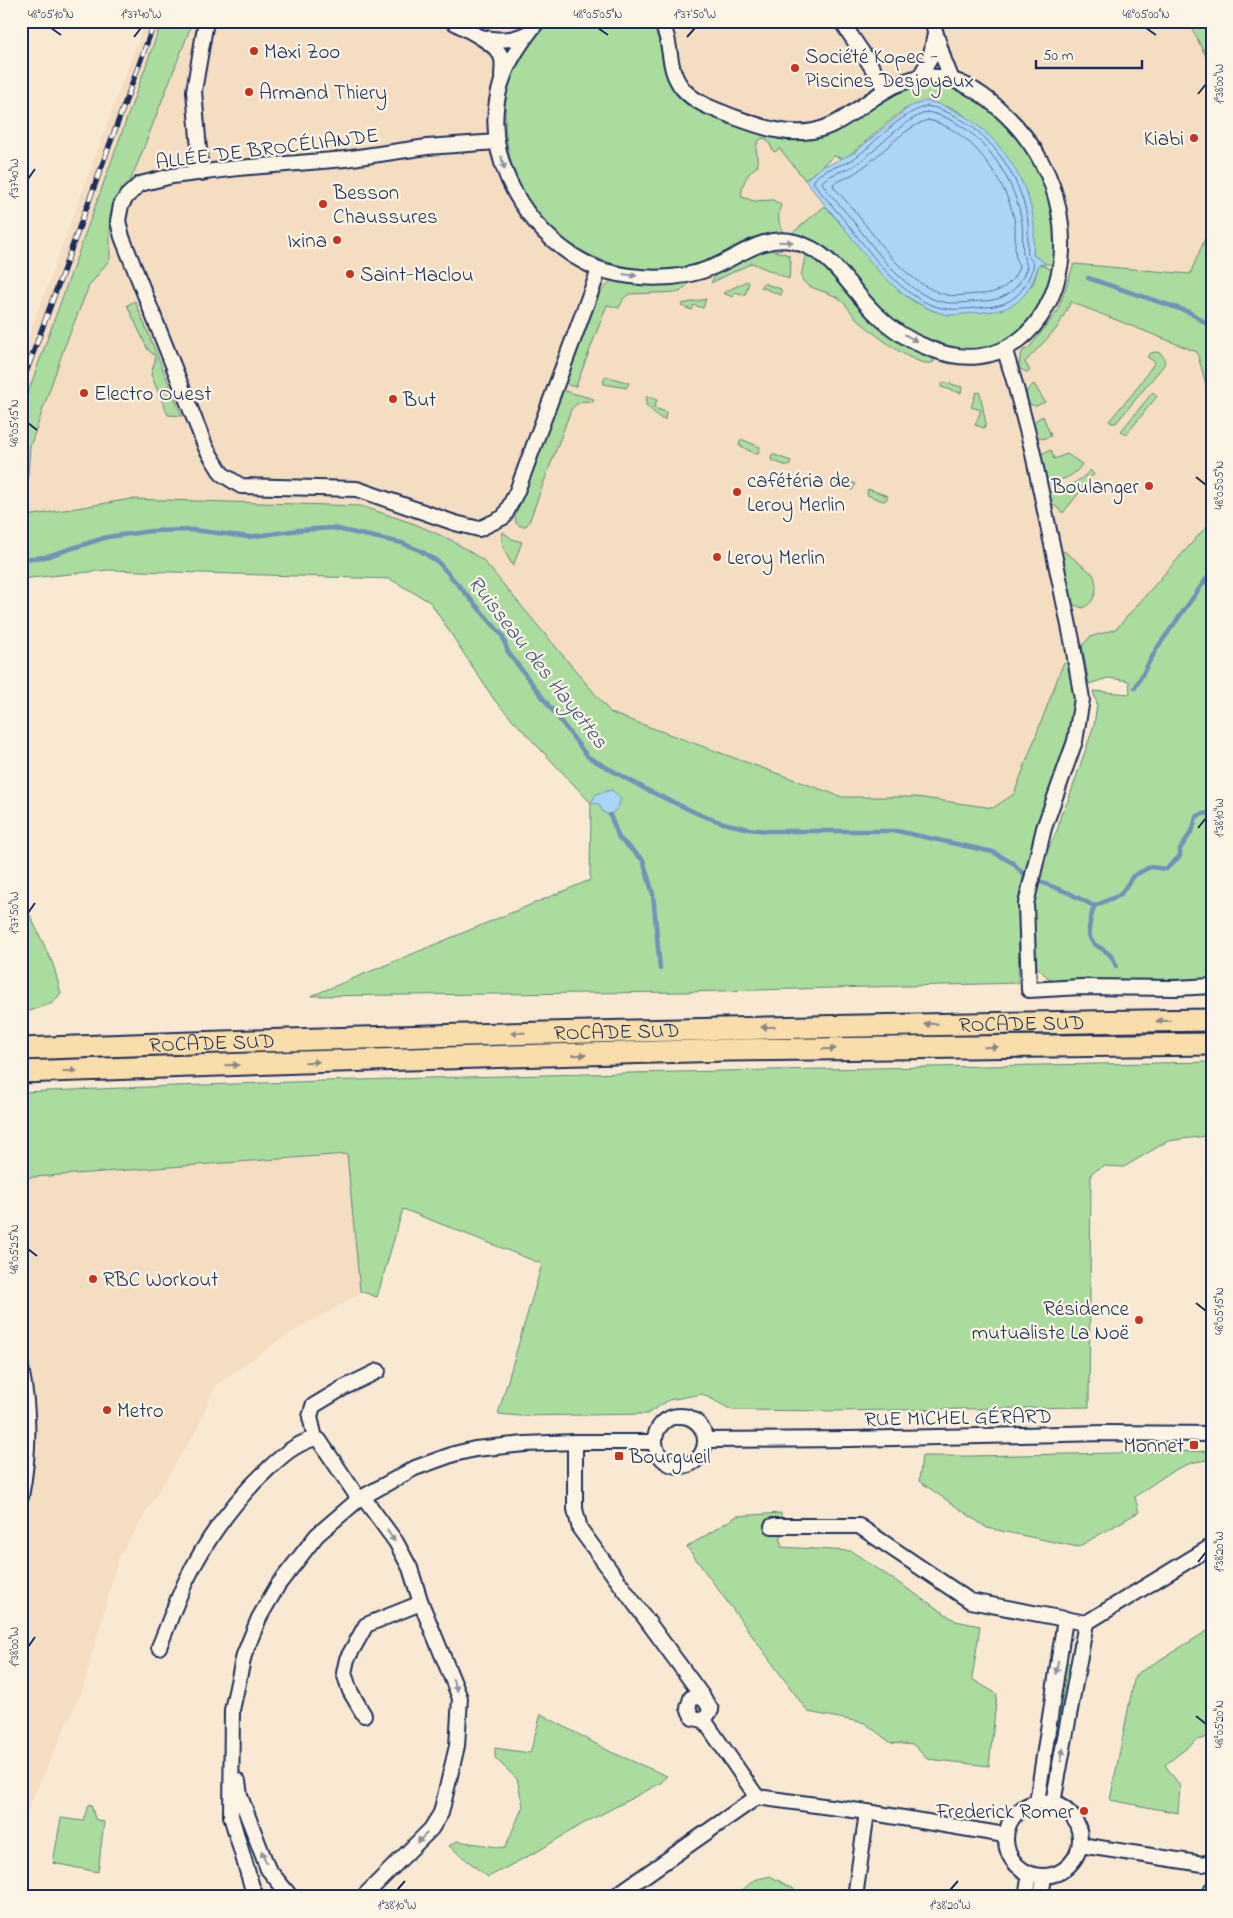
<svg xmlns="http://www.w3.org/2000/svg" width="1233" height="1918" viewBox="0 0 1233 1918" font-family="'Indie Flower',sans-serif">
<rect width="100%" height="100%" fill="#fae9d2"/>
<filter id="ink" filterUnits="userSpaceOnUse"><feTurbulence type="fractalNoise" baseFrequency=".02" numOctaves="2"/><feDisplacementMap in="SourceGraphic" scale="10" xChannelSelector="R" yChannelSelector="G"/><feConvolveMatrix kernelMatrix="1 2 1 2 8 2 1 2 1" color-interpolation-filters="sRGB"/></filter>
<g filter="url(#ink)">
<!-- built -->
<g fill="#f5ddc2">
<path d="M145,21H1189L1212,62V222L1190,274L1075,264L1071,302L1197,352L1212,406V523L1121,636L1065,669L1010,834L842,797L611,713L483,560L451,540L415,524L361,506L155,508L21,540V357Z"/>
<path d="M347,1154L361,1293L284,1337L216,1385L196,1432L177,1461L119,1557L83,1688L21,1824V1178Z"/>
</g>
<!-- green -->
<g fill="#a9dc9d" stroke="#62867e">
<path d="M162,21H193L137,165L110,225V259L89,286L64,348L30,447L28,475L21,508V412Z"/>
<path d="M552,21H650L656,31L671,85L683,100L702,113L761,135L778,139H804L820,136L892,92L920,81L954,86L972,95L993,111L1025,146L1037,166L1052,210L1055,237L1054,265L1043,263L1033,255C1034,235 1034,216 1028,198C1019,172 975,115 949,107C942,105 918,106 910,107C900,109 858,150 844,159L834,156L805,180L780,149L774,152L768,141L764,138L759,140L756,147L758,166C748,171 740,186 742,197L754,201L773,200L781,205C777,217 778,224 785,234C775,234 765,234 755,237C743,241 733,248 721,254C696,266 665,274 637,269C553,255 504,197 505,112C506,76 522,42 552,21Z"/>
<path d="M1188,21H1212V68Z"/>
<path d="M825,206L899,291L915,302L934,311L949,315L965,313L1033,284L1039,264L1053,270C1048,286 1043,305 1033,319C1030,322 1025,325 1021,329C1013,335 1005,342 996,345C960,357 917,341 889,317C882,311 874,304 867,297C857,284 850,268 838,257C825,244 808,238 791,234Z"/>
<path d="M1212,222V406L1197,352L1071,302L1057,328L1025,362L1030,371L1026,372L1019,368L1020,358L1023,350L1028,349L1057,312L1074,264L1190,274Z"/>
<path d="M768,249L789,255L791,263L789,279L752,263L711,283L716,273L762,250Z"/>
<path d="M807,254C833,266 843,292 863,312C882,330 909,342 932,355L934,362C918,371 869,330 856,318C850,312 846,303 838,298C829,292 809,289 803,281C799,276 805,262 805,255Z"/>
<path d="M612,279L659,285L689,283L680,292L629,294L624,298L619,308L607,305L576,386H570L565,382L596,298Z"/>
<path d="M747,281L749,283L745,295L735,292L733,297L723,293Z"/>
<path d="M763,283L781,289V295L761,287Z"/>
<path d="M706,299L703,308L694,305L692,310L681,306L682,304Z"/>
<path d="M135,301L182,416H181L168,415L151,375L155,360V356L148,350L127,305Z"/>
<path d="M1156,352C1163,353 1166,359 1164,365L1116,423H1112L1109,421L1134,392L1155,362L1147,357L1151,353Z"/>
<path d="M606,376L629,383L626,388L604,384L603,382Z"/>
<path d="M943,382L962,387L961,393L941,387Z"/>
<path d="M1034,384L1045,402L1036,406L1029,404L1025,395L1028,389Z"/>
<path d="M562,390L594,399L593,402C583,400 577,402 571,410L529,522L526,526H520L516,523L515,515Z"/>
<path d="M978,392L980,393L986,424L984,428L975,425L981,410L971,407L976,393Z"/>
<path d="M1153,392L1157,396L1126,435L1121,431Z"/>
<path d="M647,396L657,400L654,408L666,412L665,420L660,418L646,405Z"/>
<path d="M1043,416L1051,436L1042,439L1035,435L1032,426L1036,420Z"/>
<path d="M741,439L760,447L758,454H755L739,445Z"/>
<path d="M1051,450L1054,459L1067,454L1082,464C1076,476 1059,482 1047,482L1045,481L1040,457L1043,453Z"/>
<path d="M772,454L791,461L790,465L787,466L771,460Z"/>
<path d="M1090,470L1094,474L1063,513L1048,500V495L1050,492C1066,486 1079,484 1090,470Z"/>
<path d="M836,477L856,484L852,490L835,483Z"/>
<path d="M868,489L888,496L886,500L883,501L867,495Z"/>
<path d="M131,499L361,506L415,524L451,540L483,560L611,713L842,797H916L993,808L1014,794L1063,664L1069,663L1075,705L1072,728L1030,851L1020,890L1018,983L684,992L311,996L590,880L591,803L495,701L430,602L390,579L109,570L21,579V517Z"/>
<path d="M1212,520V981L1060,982L1050,980L1034,964L1032,905L1034,888L1047,852L1058,828L1061,814L1068,801L1094,725L1097,704L1093,691L1130,694L1129,681L1108,678L1089,684L1082,646L1090,637L1116,629Z"/>
<path d="M503,532L512,539L522,542L513,566C507,556 499,543 503,532Z"/>
<path d="M1064,551L1093,574C1099,587 1096,602 1083,608L1074,605L1070,600L1060,554Z"/>
<path d="M21,896L53,964L61,993L53,1003L21,1014Z"/>
<path d="M1212,1062V1326L1206,1136L1168,1141L1124,1167L1104,1166L1091,1173L1089,1407L835,1411L732,1410L702,1394L669,1400L647,1414L520,1416L498,1414L542,1264L403,1209L377,1297L360,1291L347,1154L21,1178V1092C418,1075 815,1069 1212,1062Z"/>
<path d="M1212,1451V1460C1182,1460 1159,1480 1135,1497L1139,1512L1078,1547L987,1528L919,1481L922,1456H970Z"/>
<path d="M781,1513V1547L851,1551L956,1621L980,1626L972,1679L997,1694L989,1766L927,1759L914,1745L891,1743L865,1723L808,1712L687,1547L737,1516Z"/>
<path d="M1212,1628V1736L1197,1740L1165,1765L1180,1786L1178,1813L1110,1800L1135,1675Z"/>
<path d="M1063,1662L1079,1665L1059,1789L1043,1786Z"/>
<path d="M541,1714L611,1752L667,1776L661,1783L577,1827L540,1850L488,1877L449,1846L457,1841L505,1848L523,1806L517,1779L495,1758V1748L530,1753Z"/>
<path d="M91,1804L95,1819L104,1822L98,1872L53,1863L61,1818L83,1821L88,1805Z"/>
<path d="M770,1876L794,1889V1897H737L738,1894L754,1880Z"/>
</g>
<!-- water -->
<g fill="#abd5f6" stroke="#7193b9">
<path d="M926,101C980,111 1023,164 1033,216C1035,229 1034,242 1033,255L1045,263V265L1039,264C1030,294 1017,311 984,312C973,313 961,315 949,315C942,314 934,311 928,308C891,292 869,260 846,230C832,213 818,197 805,180L824,165L831,164L855,152L909,107Z"/>
<path d="M612,790L621,799L617,809L610,815L603,812L599,804L591,803L596,794Z"/>
</g>
<g fill="none" stroke-linecap="round" stroke-linejoin="round">
<!-- shore -->
<g stroke="#55719b" stroke-width="1">
<path d="M927,106C978,115 1018,168 1027,216C1030,229 1026,243 1028,255C1029,258 1032,262 1034,264C1026,291 1013,306 984,307C973,308 960,310 949,309C907,306 873,256 849,226C837,211 824,197 813,182C819,169 840,167 852,160C878,142 896,115 927,106Z"/>
<path d="M927,112C975,120 1012,172 1021,217C1025,234 1019,251 1027,266C1021,287 1007,300 984,301C973,301 960,304 949,303C908,299 876,250 853,221C843,208 831,197 822,183C825,175 846,171 855,165C880,149 898,122 927,112Z"/>
<path d="M928,120C970,128 1005,179 1014,218C1017,235 1012,252 1019,267C1012,285 1000,293 981,294C971,294 957,297 947,295C908,285 884,248 860,218C852,207 842,197 833,186L834,183C873,170 894,131 928,120Z"/>
</g>
<!-- stream -->
<g stroke="#7193b9" stroke-width="4.5">
<path d="M1088,278L1189,312L1212,327"/>
<path d="M21,559L45,557L107,537L151,531L193,530L249,537L299,530L333,528L346,531L402,543L421,551L438,562L502,635L508,652L588,757L647,790L703,816L723,823L749,829L767,831H897L993,852L1013,863L1025,876"/>
<path d="M1135,688L1157,648L1212,571"/>
<path d="M610,815L619,838L643,860L653,894L660,969"/>
<path d="M1038,881L1069,893L1094,906L1120,895L1133,876L1150,867L1166,869L1180,856V849L1193,829L1196,817L1202,814L1212,813"/>
<path d="M1094,906C1092,915 1088,925 1089,934C1091,950 1111,946 1116,966"/>
</g>
<!-- minor casing -->
<g stroke="#1b2f5e" stroke-width="18">
<g id="minor">
<path d="M452,21C465,29 495,42 501,56C504,63 502,70 502,76"/>
<path d="M538,21C523,40 508,60 501,84C481,149 518,219 572,255C582,261 593,268 605,271C639,280 680,281 713,267C740,256 764,234 795,242C834,252 849,289 876,314C891,329 912,342 931,349C1000,376 1051,329 1061,262C1065,229 1058,192 1042,163C1024,128 979,81 938,77C919,75 899,82 883,92C860,106 839,126 813,131C785,136 759,126 734,117C717,110 696,104 683,89C665,68 674,42 660,21"/>
<path d="M841,21L866,58L886,90"/>
<path d="M932,21L944,60L952,80"/>
<path d="M481,37C499,41 512,41 528,33"/>
<path d="M919,78L930,59L935,34"/>
<path d="M497,142L427,147L345,159L238,168L172,176L140,184L127,196L121,205L118,221L122,237L206,448L222,474L241,486L357,489L455,523L479,529L504,517L517,491L599,270"/>
<path d="M201,173L194,91L206,21"/>
<path d="M1005,351L1015,384L1032,449L1072,640L1082,699L1075,741L1044,828L1026,904L1029,990L1081,987L1176,988L1212,986"/>
<path d="M21,1368C30,1411 29,1455 21,1497"/>
<circle cx="680" cy="1441" r="25"/>
<path d="M315,1438L310,1417L313,1406L343,1388L378,1371"/>
<path d="M705,1440L851,1439L1105,1433L1212,1434"/>
<path d="M575,1442V1509L580,1529L703,1697"/>
<path d="M363,1497L396,1542L410,1568L421,1603L460,1698L457,1746L441,1813L431,1829L363,1897"/>
<path d="M772,1526H859L970,1601L1086,1623L1212,1546"/>
<path d="M159,1647C168,1626 175,1604 185,1583C205,1541 234,1501 268,1469C284,1454 294,1445 315,1438L319,1440L359,1499"/>
<path d="M703,1697L711,1710L704,1720L693,1718L688,1708L691,1698Z"/>
<path d="M364,1715L350,1691L344,1673L347,1659L366,1625L421,1603"/>
<path d="M238,1781L240,1796L268,1869L291,1897"/>
<path d="M757,1797L867,1812L1005,1835"/>
<path d="M1037,1802L1065,1619"/>
<circle cx="1043" cy="1839" r="37"/>
<path d="M1053,1803L1086,1623"/>
<path d="M1080,1845L1203,1864L1212,1861"/>
<path d="M257,1897L252,1887L231,1816L232,1710L244,1655L259,1618L278,1585L317,1535L359,1499L415,1468L454,1454L475,1449L525,1444L575,1442H654"/>
<path d="M614,1897L757,1797L704,1720"/>
<path d="M855,1897L867,1812"/>
<path d="M1026,1897L1030,1874"/>
<path d="M1041,1897L1044,1877"/>
<path d="M1210,1897L1212,1889"/>
</g>
</g>
<!-- highway casing -->
<g stroke="#1b2f5e" stroke-width="25">
<g id="highway">
<path id="s1" d="M21,1049C418,1034 815,1026 1212,1020"/>
<path d="M21,1072L302,1062L728,1050L1212,1044"/>
</g>
</g>
<!-- minor -->
<use href="#minor" stroke="#fcf5e5" stroke-width="14"/>
<!-- highway -->
<use href="#highway" stroke="#f9deab" stroke-width="21"/>
<!-- rail casing -->
<g stroke="#1b2f5e" stroke-width="5.5">
<path id="rail" d="M21,386L155,21"/>
</g>
<!-- rail -->
<use href="#rail" stroke="#fcf5e5" stroke-width="4" stroke-dasharray="11" stroke-linecap="butt"/>
</g>
<!-- one-way arrows -->
<defs><path id="oneway-solid" d="M-6-.8H1V-3.2L6.5 0L1 3.2V.8H-6Z" transform="scale(1.25)"/></defs>
<g fill="#8c92a2">
<use href="#oneway-solid" transform="translate(503 163) rotate(75)"/>
<use href="#oneway-solid" transform="translate(786 242) rotate(1)"/>
<use href="#oneway-solid" transform="translate(630 275) rotate(7)"/>
<use href="#oneway-solid" transform="translate(911 338) rotate(29)"/>
<use href="#oneway-solid" transform="translate(391 1536) rotate(55)"/>
<use href="#oneway-solid" transform="translate(1057 1667) rotate(99)"/>
<use href="#oneway-solid" transform="translate(455 1685) rotate(68)"/>
<use href="#oneway-solid" transform="translate(1062 1755) rotate(-80)"/>
<use href="#oneway-solid" transform="translate(422 1838) rotate(135)"/>
<use href="#oneway-solid" transform="translate(264 1857) rotate(-112)"/>
</g>
<g fill="#8a8684">
<use href="#oneway-solid" transform="translate(1163 1021) rotate(179)"/>
<use href="#oneway-solid" transform="translate(931 1024) rotate(179)"/>
<use href="#oneway-solid" transform="translate(768 1027) rotate(179)"/>
<use href="#oneway-solid" transform="translate(518 1033) rotate(178)"/>
<use href="#oneway-solid" transform="translate(991 1047) rotate(-1)"/>
<use href="#oneway-solid" transform="translate(829 1049) rotate(-1)"/>
<use href="#oneway-solid" transform="translate(579 1055) rotate(-2)"/>
<use href="#oneway-solid" transform="translate(312 1062) rotate(-1)"/>
<use href="#oneway-solid" transform="translate(232 1065) rotate(-2)"/>
<use href="#oneway-solid" transform="translate(70 1071) rotate(-2)"/>
</g>
</g>
<!-- ticks -->
<path fill="none" stroke="#1b2f5e" stroke-width="2" d="M51,28L61,35M598,28L608,35M1146,28L1156,35M134,37L141,28M687,37L695,28M1198,94L1206,84M28,179L35,169M28,423L37,430M1196,477L1206,485M1198,828L1206,818M28,913L35,903M28,1249L37,1256M1196,1303L1206,1311M1198,1562L1206,1552M28,1647L35,1637M1196,1716L1206,1724M397,1890L405,1881M950,1890L958,1881"/>
<!-- markers -->
<g fill="#c8321e" stroke="#fcf5e5" stroke-width="2">
<circle cx="254" cy="51" r="5"/>
<circle cx="795" cy="68" r="5"/>
<circle cx="249" cy="92" r="5"/>
<circle cx="1194" cy="138" r="5"/>
<circle cx="323" cy="204" r="5"/>
<circle cx="337" cy="240" r="5"/>
<circle cx="350" cy="274" r="5"/>
<circle cx="84" cy="393" r="5"/>
<circle cx="393" cy="399" r="5"/>
<circle cx="1149" cy="486" r="5"/>
<circle cx="737" cy="492" r="5"/>
<circle cx="717" cy="557" r="5"/>
<circle cx="93" cy="1279" r="5"/>
<circle cx="1139" cy="1320" r="5"/>
<circle cx="107" cy="1410" r="5"/>
<rect x="1189" y="1440" width="10" height="10" rx="2.5"/>
<rect x="614" y="1451" width="10" height="10" rx="2.5"/>
<circle cx="1084" cy="1811" r="5"/>
</g>
<g text-anchor="middle" stroke-width="4.5" stroke-linejoin="round" paint-order="stroke">
<!-- poi labels -->
<g font-size="21" fill="#1b2f5e" stroke="#fcf5e5" text-anchor="start">
<text x="264" y="58">Maxi Zoo</text>
<text x="805" y="63">Société Kopec -<tspan x="805" dy="24">Piscines Desjoyaux</tspan></text>
<text x="259" y="99">Armand Thiery</text>
<text x="1184" y="145" text-anchor="end">Kiabi</text>
<text x="333" y="199">Besson<tspan x="333" dy="24">Chaussures</tspan></text>
<text x="327" y="247" text-anchor="end">Ixina</text>
<text x="360" y="281">Saint-Maclou</text>
<text x="94" y="400">Electro Ouest</text>
<text x="403" y="406">But</text>
<text x="747" y="487">cafétéria de<tspan x="747" dy="24">Leroy Merlin</tspan></text>
<text x="1139" y="493" text-anchor="end">Boulanger</text>
<text x="727" y="564">Leroy Merlin</text>
<text x="103" y="1286">RBC Workout</text>
<text x="1129" y="1315" text-anchor="end">Résidence<tspan x="1129" dy="24">mutualiste La Noë</tspan></text>
<text x="117" y="1417">Metro</text>
<text x="1184" y="1452" text-anchor="end">Monnet</text>
<text x="629" y="1463">Bourgueil</text>
<text x="1074" y="1818" text-anchor="end">Frederick Romer</text>
</g>
<!-- street labels -->
<g font-size="21" fill="#1b2f5e" stroke="#fcf5e5">
<text transform="translate(267 148) rotate(-7)" y="7">ALLÉE DE BROCÉLIANDE</text>
<text dy="7" stroke="none"><textPath href="#s1" startOffset="1001">ROCADE SUD</textPath></text>
<text dy="7" stroke="none"><textPath href="#s1" startOffset="596">ROCADE SUD</textPath></text>
<text dy="7" stroke="none"><textPath href="#s1" startOffset="191">ROCADE SUD</textPath></text>
<text transform="translate(958 1417) rotate(-1)" y="7">RUE MICHEL GÉRARD</text>
</g>
<!-- water labels -->
<g font-size="22" font-style="italic" fill="#3f5884" stroke="#fcf5e5">
<text transform="translate(539 661) rotate(52)" y="8">Ruisseau des Hayettes</text>
</g>
</g>
<!-- margin -->
<rect width="1233" height="1918" fill="none" stroke="#fcf5e5" stroke-width="55"/>
<!-- scale -->
<path d="M1036 60v8h106v-8" fill="none" stroke="#1b2f5e" stroke-width="2.5"/>
<text x="1043" y="60" font-size="15" fill="#1b2f5e" stroke="#fcf5e5" stroke-width="4" paint-order="stroke">50 m</text>
<rect x="28" y="28" width="1178" height="1862" fill="none" stroke="#1b2f5e" stroke-width="2"/>
<g font-size="12" text-anchor="middle" fill="#1b2f5e">
<text x="51" y="18">48°05'10"N</text>
<text x="141" y="18">1°37'40"W</text>
<text x="598" y="18">48°05'05"N</text>
<text x="695" y="18">1°37'50"W</text>
<text x="1146" y="18">48°05'00"N</text>
<text transform="translate(1219 84) rotate(-90)" y="4">1°38'00"W</text>
<text transform="translate(14 179) rotate(-90)" y="4">1°37'40"W</text>
<text transform="translate(14 423) rotate(-90)" y="4">48°05'15"N</text>
<text transform="translate(1219 485) rotate(-90)" y="4">48°05'05"N</text>
<text transform="translate(1219 818) rotate(-90)" y="4">1°38'10"W</text>
<text transform="translate(14 913) rotate(-90)" y="4">1°37'50"W</text>
<text transform="translate(14 1249) rotate(-90)" y="4">48°05'25"N</text>
<text transform="translate(1219 1311) rotate(-90)" y="4">48°05'15"N</text>
<text transform="translate(1219 1552) rotate(-90)" y="4">1°38'20"W</text>
<text transform="translate(14 1647) rotate(-90)" y="4">1°38'00"W</text>
<text transform="translate(1219 1724) rotate(-90)" y="4">48°05'20"N</text>
<text x="397" y="1909">1°38'10"W</text>
<text x="950" y="1909">1°38'20"W</text>
</g>
</svg>
